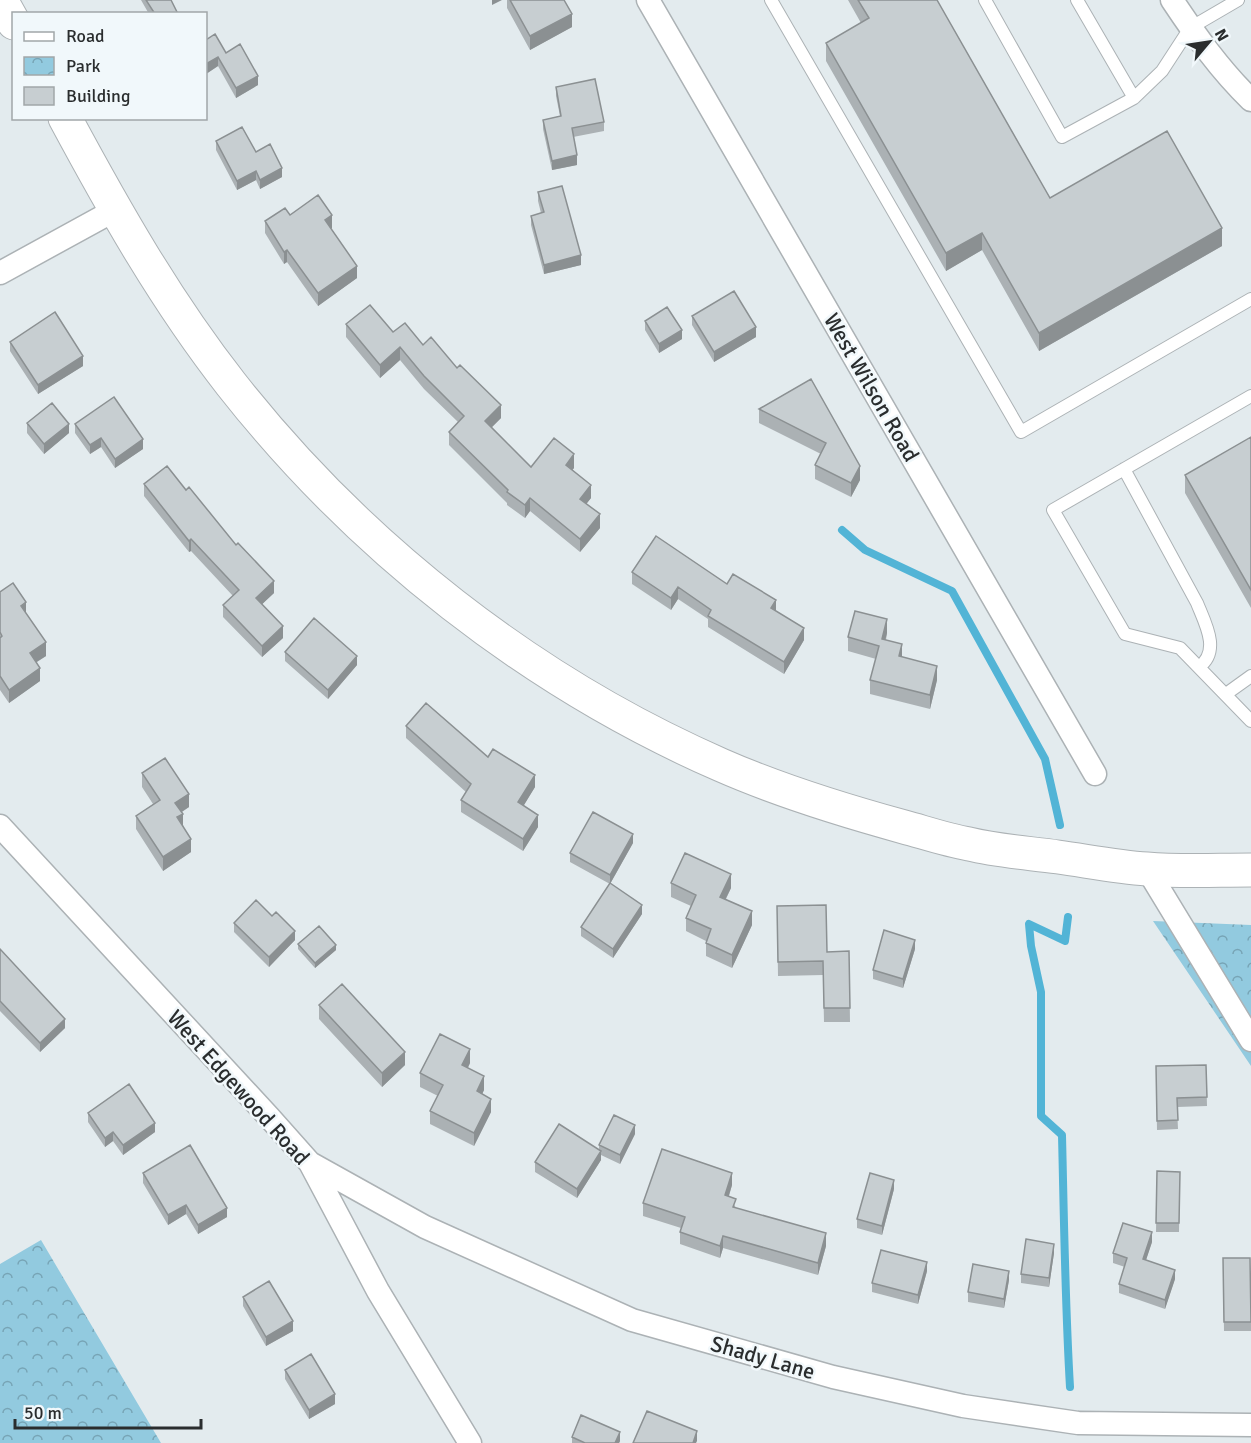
<svg xmlns="http://www.w3.org/2000/svg" width="1251" height="1443" font-family="Signika,sans-serif">
	<style>
		.park { fill: url(#park-crowns) }
		.lines { fill: none; stroke-linecap: round; stroke-linejoin: round }
		.stream { stroke: #52b4d6; stroke-width: 8 }
		.lane-casing { stroke: #acb2b5; stroke-width: 14 }
		.street-casing { stroke: #acb2b5; stroke-width: 25 }
		.primary-casing { stroke: #acb2b5; stroke-width: 35 }
		.lane { stroke: #fff; stroke-width: 12 }
		.street { stroke: #fff; stroke-width: 22 }
		.primary { stroke: #fff; stroke-width: 33 }
		.wall { fill: #abb1b4 }
		.shaded-wall { fill: #8b9092 }
		.building { fill: #c7ced1; stroke: #8b9092; stroke-width: 1.5 }
		.labels { text-anchor: middle; stroke-width: 5; stroke-linejoin: round; paint-order: stroke }
		.street-label { font-size: 22px; fill: #2a2d2e; stroke: #f1f8fb }
	</style>
	<defs>
		<pattern id="park-crowns" width="20" height="18" patternUnits="userSpaceOnUse" patternTransform="scale(1.5)"><rect width="20" height="18" fill="#92cadf"/><path d="M2 6a3 3 0 1 1 6 0M12 15a3 3 0 1 1 6 0" fill="none" stroke="#77a4b5"/></pattern>
	</defs>
	<rect width="100%" height="100%" fill="#e3ebee"/>
	<path class="park" d="M1153 921 1251 925V1066Z
		M41 1240 161 1443H0V1264Z"/>
	<g class="lines">
		<path class="stream" d="M842 530 865 550 952 591 1045 759 1060 825
			M1068 917 1065 941 1029 924 1031 946 1041 992V1116L1062 1135C1064 1219 1065 1303 1070 1387"/>
		<g class="lane-casing">
			<path id="lane" d="M771 0 1021 432 1251 299
				M985 0 1062 137 1134 98 1162 71 1190 28 1238 0
				M1077 0 1134 98
				M1251 396 1053 510 1125 634 1180 648 1251 721
				M1124 469 1197 603C1205 623 1221 651 1199 667
				M1226 694 1251 676"/>
		</g>
		<g class="street-casing">
			<path id="street" d="M648 0 1095 774
				M1172 0C1196 36 1220 70 1251 100
				M0 273 115 210
				M0 826 269 1117 310 1163 378 1291 470 1443
				M1147 869 1251 1040
				M310 1163 425 1227 632 1320 833 1377 963 1406 1078 1423 1251 1425"/>
		</g>
		<g class="primary-casing">
			<path id="primary" d="M1 0 14 23
				M65 118C115 211 166 301 231 384 359 547 531 682 721 765 780 791 842 810 904 827 926 833 947 840 969 844 998 851 1029 853 1058 857 1087 861 1117 867 1147 869 1181 872 1216 870 1251 870"/>
		</g>
		<use href="#lane" class="lane"/>
		<use href="#street" class="street"/>
		<use href="#primary" class="primary"/>
	</g>
	<path class="wall" d="M141 0H171L178 14H149Z
		M507 0H564L572 27 530 50 507 8Z
		M848 0H937L1050 198 1222 246 1039 351 982 250 946 271 826 61V43L861 23Z
		M206 40 226 53 258 85 236 98 218 66 206 74Z
		M556 87 604 122V131L573 137 577 165 552 170 543 129V120L560 116 556 96Z
		M216 141 282 177 260 189 256 180 237 190 216 150Z
		M538 192 581 265 544 274 531 225V216L541 213 538 201Z
		M265 221 332 228H331L357 278 318 306 287 262 284 264 265 233Z
		M692 316 756 337 714 362 692 325Z
		M645 321 682 339 659 353 645 330Z
		M346 324 393 332 423 345 457 368 501 418 492 427 531 467 574 468 572 470 591 498 586 504 600 528 580 552 530 511 525 518 507 505V503L449 445V432L458 422 424 389 400 360 380 378 346 337Z
		M10 342 83 366 38 394 10 351Z
		M811 379 860 480 851 497 815 479V465L821 454 759 423V409Z
		M27 423 69 433 44 454 27 433Z
		M75 424 143 449 115 468 101 447 90 454 75 433Z
		M1251 437V608L1185 493V475Z
		M144 484 274 593 262 604 283 638 262 657 223 617V605L233 596 191 551 189 552 144 496Z
		M632 572 727 584 776 611 804 640 784 674 708 627V619L678 599 671 610 632 584Z
		M0 592 26 614 46 656 37 662 40 681 9 703 0 690Z
		M887 633 886 640 902 657 937 680 930 709 870 694V680L876 659 848 651V637Z
		M285 652 357 665 328 699 285 661Z
		M406 726 488 757 535 787 523 806 538 827 523 851 461 812V800L466 792 406 738Z
		M142 773 189 807 182 812 183 825 191 852 163 871 136 829V816L153 804 142 787Z
		M633 843 610 884 642 914 613 958 581 936V927L610 884 570 862V853Z
		M671 883 731 888 726 899 752 925 732 968 706 956V941L686 931V918L691 906 671 897Z
		M777 906 827 952 849 951 850 1022H824L823 975 778 976Z
		M272 916 295 940 269 967 234 932V923Z
		M298 944 336 950 315 968 298 949Z
		M0 949 65 1028 40 1052 0 1011Z
		M915 949 903 988 873 979V970Z
		M319 1005 405 1065 382 1087 319 1019Z
		M470 1063 468 1068 484 1090 482 1094 491 1112 474 1146 430 1124V1111L438 1096 420 1087V1073Z
		M1206 1065 1207 1106 1177 1107 1178 1129 1157 1130 1156 1066Z
		M88 1113 155 1132 123 1155 113 1141 105 1147 88 1122Z
		M635 1134 620 1164 601 1155V1160L577 1198 535 1172V1162L599 1150V1145Z
		M1157 1171 1180 1172 1179 1232H1156Z
		M143 1173 227 1217 198 1234 186 1214 168 1225 143 1183Z
		M732 1185 729 1196 736 1208 826 1246 818 1275 723 1248 720 1258 680 1244V1232L681 1228 643 1216V1203Z
		M894 1189 882 1235 857 1228V1219Z
		M1152 1242 1146 1260 1175 1279 1165 1309 1119 1293V1284L1125 1267 1113 1263V1253Z
		M1054 1253 1049 1287 1021 1283V1274Z
		M1223 1258 1251 1291V1331H1224Z
		M927 1271 918 1304 872 1292V1283Z
		M1009 1280 1004 1308 968 1302V1292Z
		M243 1297 293 1331 266 1346 243 1306Z
		M285 1370 335 1404 309 1419 285 1379Z
		M572 1437 620 1441 619 1443H572Z"/>
	<path class="shaded-wall" d="M492 0H502L492 5Z
		M572 14V27L530 50V36Z
		M218 57V66L206 74V64Z
		M258 76V85L236 98V88Z
		M577 155V165L552 170V161Z
		M282 168V177L260 189V180Z
		M256 171V180L237 190V181Z
		M332 215V228L325 233V220Z
		M1222 228V246L1039 351V333Z
		M982 233V250L946 271V253Z
		M287 250V262L284 264V252Z
		M581 255V265L544 274V265Z
		M357 266V278L318 306V293Z
		M756 327V337L714 362V352Z
		M682 330V339L659 353V344Z
		M400 347V360L380 378V365Z
		M83 356V366L38 394V385Z
		M501 405V418L485 434V421Z
		M69 424V433L44 454V444Z
		M101 438V447L90 454V445Z
		M143 439V449L115 468V459Z
		M574 454V468L566 478V465Z
		M860 466V480L851 497V483Z
		M591 485V498L580 512V499Z
		M530 498V511L525 518V505Z
		M600 514V528L580 552V539Z
		M191 539V551L189 552V541Z
		M274 581V593L256 610V598Z
		M678 587V599L671 610V598Z
		M776 600V612L771 608Z
		M26 602V616L21 606Z
		M887 619V633L882 653V639Z
		M283 626V638L262 657V646Z
		M804 628V640L784 674V662Z
		M46 642V656L30 666V653Z
		M902 644V658L899 656Z
		M357 656V665L328 699V690Z
		M937 666V680L930 709V695Z
		M40 668V681L9 703V690Z
		M535 775V787L518 815V802Z
		M189 794V807L175 816V803Z
		M183 814V827L177 817Z
		M538 815V827L523 851V839Z
		M633 834V843L610 884V875Z
		M191 839V852L163 871V857Z
		M731 874V888L720 910V897Z
		M642 905V914L613 958V949Z
		M752 911V925L732 968V955Z
		M295 931V940L269 967V957Z
		M915 940V949L903 988V979Z
		M336 945V950L315 968V963Z
		M65 1019V1028L40 1052V1043Z
		M470 1049V1063L462 1079V1065Z
		M405 1052V1065L382 1087V1073Z
		M484 1076V1090L477 1105V1091Z
		M491 1099V1112L474 1146V1133Z
		M155 1123V1132L123 1155V1145Z
		M635 1125V1134L620 1164V1155Z
		M113 1132V1141L105 1147V1138Z
		M601 1151V1160L577 1198V1189Z
		M732 1173V1185L725 1208V1195Z
		M894 1180V1189L882 1235V1226Z
		M186 1205V1214L168 1225V1215Z
		M227 1208V1217L198 1234V1225Z
		M1152 1232V1242L1143 1269V1259Z
		M826 1233V1246L818 1275V1263Z
		M723 1236V1248L720 1258V1246Z
		M1054 1244V1253L1049 1287V1278Z
		M927 1262V1271L918 1304V1295Z
		M1175 1270V1279L1165 1309V1300Z
		M1009 1271V1280L1004 1308V1299Z
		M293 1321V1331L266 1346V1337Z
		M335 1394V1404L309 1419V1410Z
		M697 1431V1441L696 1443H693Z
		M620 1432V1441L619 1443H615Z"/>
	<path class="building" d="M146 0H171L178 14H155Z
		M510 0H564L572 14 530 36Z
		M858 0H937L1050 198 1167 131 1222 228 1039 333 982 233 946 253 826 43 869 18Z
		M215 34 226 53 240 44 258 76 236 88 218 57 206 64V40Z
		M595 79 604 122 572 128 577 155 552 161 543 120 561 116 556 87Z
		M242 127 256 152 270 144 282 168 260 180 256 171 237 181 216 141Z
		M562 186 581 255 544 265 531 216 544 212 538 192Z
		M318 195 332 215 325 220 357 266 318 293 287 250 284 252 265 221 285 208 290 215Z
		M734 291 756 327 714 352 692 316Z
		M370 305 393 332 405 323 423 345 431 337 457 368 460 365 501 405 485 421 531 467 554 438 574 454 566 465 591 485 580 499 600 514 580 539 530 498 525 505 507 492 508 490 449 432 464 416 424 376 400 347 380 365 346 324Z
		M667 307 682 330 659 344 645 321Z
		M55 312 83 356 38 385 10 342Z
		M811 379 860 466 851 483 815 465 826 443 759 409Z
		M114 397 143 439 115 459 101 438 90 445 75 424Z
		M52 403 69 424 44 444 27 423Z
		M1251 437V590L1185 475Z
		M167 466 186 490 189 487 236 545 238 543 274 581 256 598 283 626 262 646 223 605 239 590 191 539 189 541 144 484Z
		M656 536 727 584 733 574 776 600 771 608 804 628 784 662 708 616 711 610 678 587 671 598 632 572Z
		M13 583 26 602 21 606 46 642 30 653 40 668 9 690 0 676V638L2 636 0 632V592Z
		M855 611 887 619 882 639 902 644 899 656 937 666 930 695 870 680 879 646 848 637Z
		M314 618 357 656 328 690 285 652Z
		M426 703 488 757 493 749 535 775 518 802 538 815 523 839 461 800 471 784 406 726Z
		M165 758 189 794 175 803 183 814 177 817 191 839 163 857 136 816 160 800 142 773Z
		M593 812 633 834 610 875 570 853Z
		M685 853 731 874 720 897 752 911 732 955 706 943 711 929 686 918 696 895 671 883Z
		M610 883 642 905 613 949 581 927Z
		M256 900 272 916 276 912 295 931 269 957 234 923Z
		M826 905 827 952 849 951 850 1008H824L823 961 778 962 777 906Z
		M319 926 336 945 315 963 298 944Z
		M884 930 915 940 903 979 873 970Z
		M0 949 65 1019 40 1043 0 1001Z
		M342 984 405 1052 382 1073 319 1005Z
		M440 1034 470 1049 462 1065 484 1076 477 1091 491 1099 474 1133 430 1111 443 1085 420 1073Z
		M1206 1065 1207 1097 1177 1098 1178 1120 1157 1121 1156 1066Z
		M129 1084 155 1123 123 1145 113 1132 105 1138 88 1113Z
		M614 1115 635 1125 620 1155 599 1145Z
		M559 1124 601 1151 577 1189 535 1162Z
		M190 1145 227 1208 198 1225 186 1205 168 1215 143 1173Z
		M662 1149 732 1173 725 1195 736 1199 733 1207 826 1233 818 1263 723 1236 720 1246 680 1232 685 1217 643 1203Z
		M1157 1171 1180 1172 1179 1223H1156Z
		M870 1173 894 1180 882 1226 857 1219Z
		M1123 1223 1152 1232 1143 1259 1175 1270 1165 1300 1119 1284 1127 1258 1113 1253Z
		M1026 1239 1054 1244 1049 1278 1021 1274Z
		M881 1250 927 1262 918 1295 872 1283Z
		M1223 1258H1250L1251 1322H1224Z
		M973 1264 1009 1271 1004 1299 968 1292Z
		M269 1281 293 1321 266 1337 243 1297Z
		M311 1354 335 1394 309 1410 285 1370Z
		M647 1411 697 1431 693 1443H633Z
		M581 1415 620 1432 615 1443H585L572 1437Z"/>
	<g class="labels">
		<g class="street-label">
			<text transform="translate(872 387) rotate(60)" y="8">West Wilson Road</text>
			<text transform="translate(239 1087) rotate(48)" y="8">West Edgewood Road</text>
			<text transform="translate(763 1357) rotate(16)" y="8">Shady Lane</text>
		</g>
	</g>
	<rect x="12" y="12" width="195" height="108" fill="#f1f8fb" stroke="#a1a7a9" stroke-width="1.5"/>
	<rect x="24" y="32" width="30" height="9" fill="#ffffff" stroke="#a1a7a9" stroke-width="1.5"/>
	<text x="66" y="42" font-size="18" fill="#2a2d2e">Road</text>
	<rect x="24" y="57" width="30" height="18" fill="url(#park-crowns)" stroke="#a1a7a9" stroke-width="1.5"/>
	<text x="66" y="72" font-size="18" fill="#2a2d2e">Park</text>
	<rect x="24" y="87" width="30" height="18" fill="#c7ced1" stroke="#a1a7a9" stroke-width="1.5"/>
	<text x="66" y="102" font-size="18" fill="#2a2d2e">Building</text>
	<g transform="translate(1209 42) rotate(61)" stroke="#f1f8fb" stroke-width="4.5" paint-order="stroke">
	<path d="M0-4.5L10 22L0 15L-10 22Z" fill="#2a2d2e"/>
	<text y="-9" font-size="16" font-weight="bold" text-anchor="middle" fill="#2a2d2e">N</text>
	</g>
	<path d="M15 1419v9h186v-9" fill="none" stroke="#2a2d2e" stroke-width="3"/>
	<text x="24" y="1419" font-size="18" fill="#2a2d2e" stroke="#f1f8fb" stroke-width="4.5" paint-order="stroke">50 m</text>
</svg>
